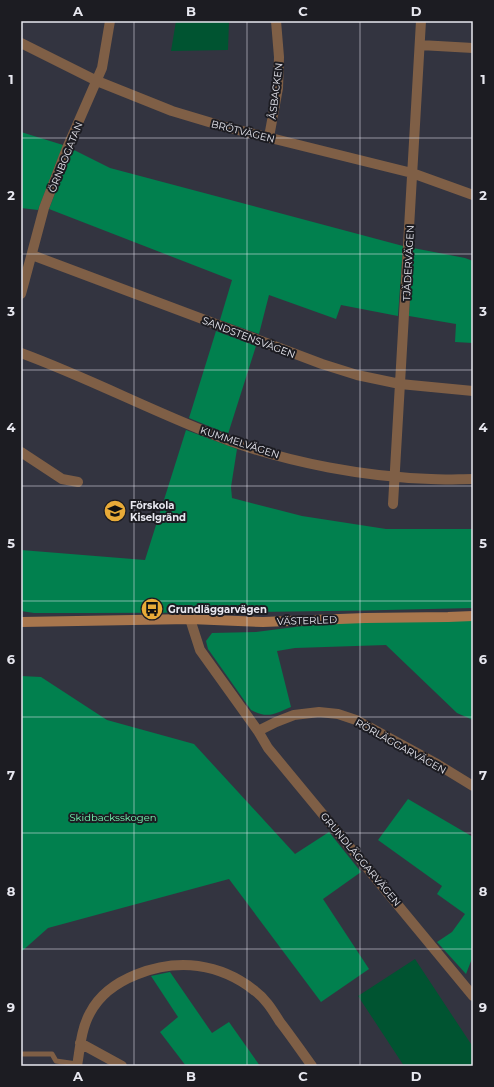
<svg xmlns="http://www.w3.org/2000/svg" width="494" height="1087" font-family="Montserrat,sans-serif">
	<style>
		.green { fill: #005431 }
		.forest { fill: #01804e }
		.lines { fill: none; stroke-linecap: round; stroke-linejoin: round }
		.lane { stroke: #7f5f46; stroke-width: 5 }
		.street { stroke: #7f5f46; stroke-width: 10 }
		.secondary { stroke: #a8764d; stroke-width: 10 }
		.grid { fill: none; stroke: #e8e8f0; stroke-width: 1; stroke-opacity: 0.55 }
		.labels { text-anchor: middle; stroke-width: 4; stroke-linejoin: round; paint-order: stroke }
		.street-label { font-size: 10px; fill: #e8e8f0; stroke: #1c1c22 }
		.poi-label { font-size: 10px; font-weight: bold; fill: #e8e8f0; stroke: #1c1c22; text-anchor: start }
		.park-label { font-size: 10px; fill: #77fbb4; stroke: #1c1c22 }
		.neatline { fill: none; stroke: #e8e8f0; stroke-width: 1.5 }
		.grid-label { font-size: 13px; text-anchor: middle; font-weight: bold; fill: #e8e8f0 }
	</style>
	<rect width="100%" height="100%" fill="#333440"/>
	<path class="green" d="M176 21H229L228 50 171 51Z
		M415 959 473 1047V1066H404L358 996Z"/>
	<path class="forest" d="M21 132 63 145 38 210 21 208Z
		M72 149 110 168 403 246 398 316 341 305 336 319 269 295 259 334 220 320 232 280 49 209Z
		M413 248 465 258 473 261V343L455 342 456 324 409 316Z
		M216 331 256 346 228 434 189 418Z
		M186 430 237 449 231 487 232 498 302 516 386 529H473V608C327 612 180 613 34 613L21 611V550L145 560Z
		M473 614V720L457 713 386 645 295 648 277 651 291 707C274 714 268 719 251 710L208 649 206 641 212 633 256 632 365 618Z
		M21 676 41 677 107 720 194 744 295 854 329 832 361 872 323 899 369 969 321 1002 229 879 48 928 21 952Z
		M408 799 473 837V956L466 974 437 942 452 932 465 914 437 894 442 886 378 840Z
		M170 972 212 1033 229 1022 260 1066H186L160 1032 178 1017 151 976Z"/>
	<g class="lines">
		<path class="lane" d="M21 1054H52L56 1061 77 1064"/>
		<path class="street" d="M21 43 97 81 172 111 222 126 412 173 473 195
			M420 45 473 48
			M269 137 278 88 279 57 276 21
			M32 255 322 364 357 375 400 384 473 391
			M21 294 44 208 67 148 102 68 110 21
			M21 353C92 379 159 415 230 441 291 463 366 477 431 479 445 480 459 479 473 479
			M21 452 62 479 78 482
			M393 504 421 21
			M190 619 200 650 258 731 268 748 473 996
			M258 731 276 722 294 715 319 712 338 714 356 720 437 764 473 786
			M80 1043 122 1066
			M77 1066C80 1049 81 1029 90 1013 108 978 160 961 198 966 219 969 239 978 255 991 266 999 273 1011 280 1022 291 1036 301 1051 312 1066"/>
		<path class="secondary" d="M21 622 190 619 263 622 365 618 448 617 473 616"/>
	</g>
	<path class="grid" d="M134 21V1066M247 21V1066M360 21V1066M21 138H473M21 254H473M21 370H473M21 486H473M21 601H473M21 717H473M21 833H473M21 949H473"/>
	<defs>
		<g id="school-disc" transform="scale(1.15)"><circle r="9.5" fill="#e9ab38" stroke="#1c1c22"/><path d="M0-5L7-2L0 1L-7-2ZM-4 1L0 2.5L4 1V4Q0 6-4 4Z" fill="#111"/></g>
		<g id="bus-disc" transform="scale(1.15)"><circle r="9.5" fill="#e9ab38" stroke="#1c1c22"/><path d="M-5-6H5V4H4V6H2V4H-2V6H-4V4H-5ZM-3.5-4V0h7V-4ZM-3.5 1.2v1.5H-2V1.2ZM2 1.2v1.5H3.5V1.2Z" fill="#111"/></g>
	</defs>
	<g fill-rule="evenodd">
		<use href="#school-disc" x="115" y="511"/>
		<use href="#bus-disc" x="152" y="609"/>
	</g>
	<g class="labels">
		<g class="street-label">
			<text transform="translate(275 91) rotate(-83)" y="4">ÅSBACKEN</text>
			<text transform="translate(243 131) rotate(14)" y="4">BRÖTVÄGEN</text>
			<text transform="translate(65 157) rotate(-68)" y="4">ÖRNBOGATAN</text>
			<text transform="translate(408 263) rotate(-87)" y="4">TJÄDERVÄGEN</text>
			<text transform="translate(249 337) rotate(21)" y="4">SANDSTENSVÄGEN</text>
			<text transform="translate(240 442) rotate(18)" y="4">KUMMELVÄGEN</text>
			<text transform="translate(307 620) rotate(-2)" y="4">VÄSTERLED</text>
			<text transform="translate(401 746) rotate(29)" y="4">RÖRLÄGGARVÄGEN</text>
			<text transform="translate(361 859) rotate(50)" y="4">GRUNDLÄGGARVÄGEN</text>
		</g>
		<g class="poi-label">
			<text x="130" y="509">Förskola<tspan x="130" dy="12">Kiselgränd</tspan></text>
			<text x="168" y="613">Grundläggarvägen</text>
		</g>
		<g class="park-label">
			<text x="113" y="821">Skidbacksskogen</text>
		</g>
	</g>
	<rect width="494" height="1087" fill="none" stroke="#1c1c22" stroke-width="44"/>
	<rect x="22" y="22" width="450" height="1043" class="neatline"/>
	<g class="grid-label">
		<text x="78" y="16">A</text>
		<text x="191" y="16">B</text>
		<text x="303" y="16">C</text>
		<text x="416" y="16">D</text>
		<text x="11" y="84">1</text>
		<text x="483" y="84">1</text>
		<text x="11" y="200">2</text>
		<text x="483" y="200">2</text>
		<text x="11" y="316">3</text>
		<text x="483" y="316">3</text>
		<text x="11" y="432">4</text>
		<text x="483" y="432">4</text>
		<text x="11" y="548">5</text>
		<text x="483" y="548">5</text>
		<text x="11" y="664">6</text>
		<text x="483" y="664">6</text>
		<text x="11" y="780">7</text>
		<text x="483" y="780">7</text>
		<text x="11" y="896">8</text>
		<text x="483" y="896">8</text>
		<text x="11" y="1012">9</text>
		<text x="483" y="1012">9</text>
		<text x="78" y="1081">A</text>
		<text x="191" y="1081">B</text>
		<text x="303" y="1081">C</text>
		<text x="416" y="1081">D</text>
	</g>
</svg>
